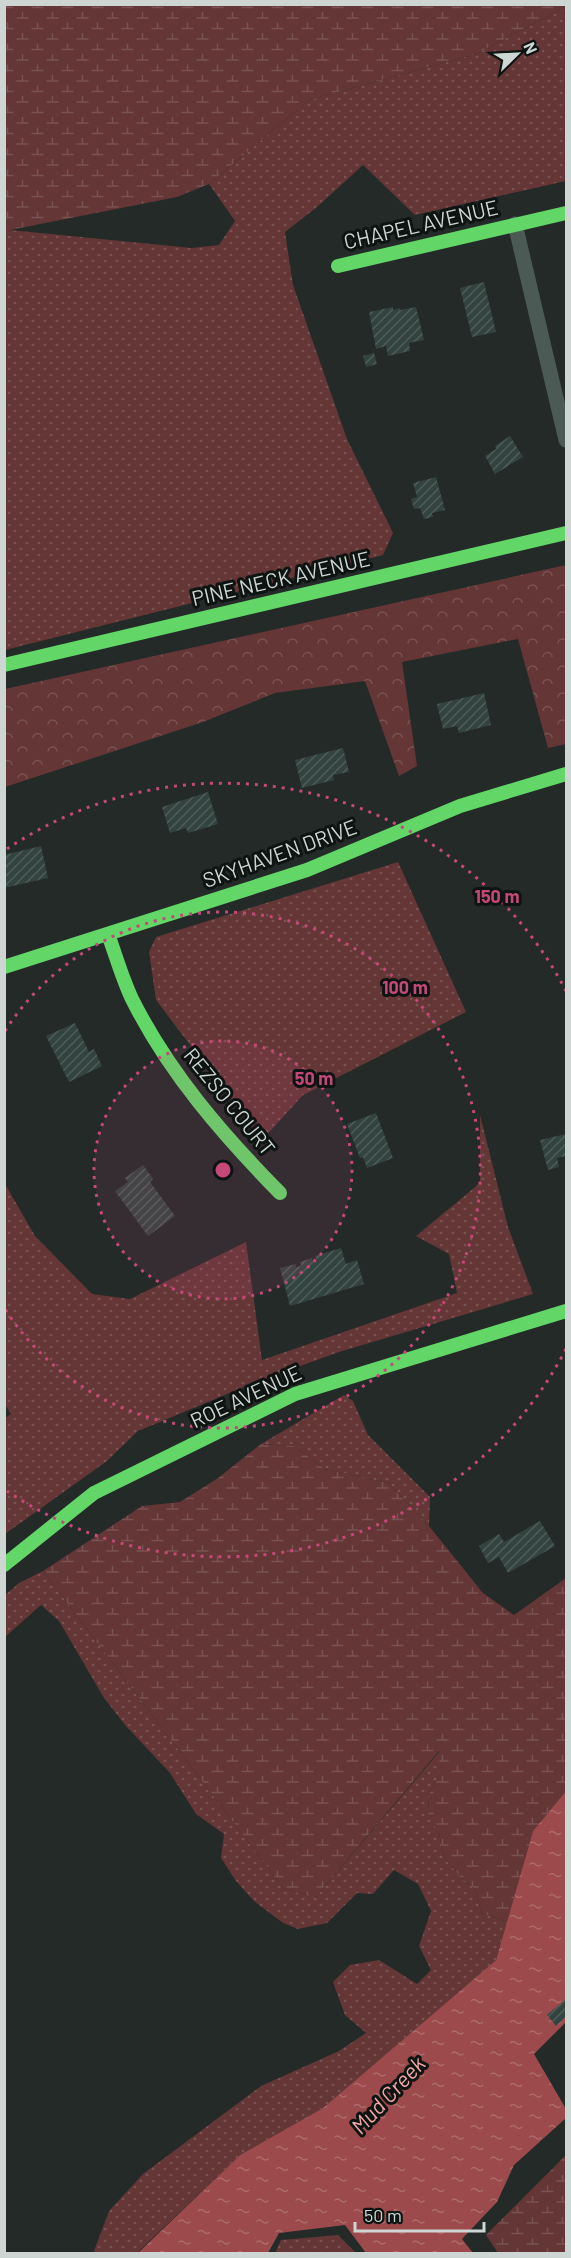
<svg xmlns="http://www.w3.org/2000/svg" width="571" height="2258" font-family="Barlow,sans-serif">
	<style>
		.green { fill: url(#green-dots) }
		.forest { fill: url(#forest-crowns) }
		.wetland { fill: url(#wetland-marsh) }
		.water { fill: url(#water-ripples) }
		.building { fill: url(#building-hatch) }
		.lines { fill: none; stroke-linecap: round; stroke-linejoin: round }
		.street { stroke: #4c5a56; stroke-width: 15 }
		.fast { stroke: #63d668; stroke-width: 14 }
		.ring { fill: none; stroke: #c54879; stroke-width: 3; stroke-dasharray: 3 6 }
		.labels { text-anchor: middle; stroke-width: 6; stroke-linejoin: round; paint-order: stroke }
		.street-label { font-size: 21px; fill: #cdd6d2; stroke: #0e1412 }
		.water-label { font-size: 22px; font-style: italic; fill: #f3a8a5; stroke: #0e1412 }
		.centre { fill: #c54879; stroke: #0e1412; stroke-width: 3 }
		.ring-label { font-size: 18px; text-anchor: middle; font-weight: bold; fill: #c54879; stroke: #0e1412; stroke-width: 6; stroke-linejoin: round; paint-order: stroke }
	</style>
	<defs>
		<pattern id="green-dots" width="8" height="8" patternUnits="userSpaceOnUse" patternTransform="scale(1.5)"><rect width="8" height="8" fill="#643636"/><path d="M2 2h.1M6 6h.1" fill="none" stroke="#795252" stroke-width="1.8" stroke-linecap="round"/></pattern>
		<pattern id="forest-crowns" width="20" height="18" patternUnits="userSpaceOnUse" patternTransform="scale(1.5)"><rect width="20" height="18" fill="#643636"/><path d="M2 6a3 3 0 1 1 6 0M12 15a3 3 0 1 1 6 0" fill="none" stroke="#795252"/></pattern>
		<pattern id="wetland-marsh" width="20" height="14" patternUnits="userSpaceOnUse" patternTransform="scale(1.5)"><rect width="20" height="14" fill="#643636"/><path d="M1 5h8M5 5V1M11 12h8M15 12V8" fill="none" stroke="#795252"/></pattern>
		<pattern id="water-ripples" width="26" height="14" patternUnits="userSpaceOnUse" patternTransform="scale(1.5)"><rect width="26" height="14" fill="#9c4a4b"/><path d="M2 4q2-2 4 0t4 0M15 11q2-2 4 0t4 0" fill="none" stroke="#ad6c6c"/></pattern>
		<pattern id="building-hatch" width="6" height="6" patternUnits="userSpaceOnUse" patternTransform="scale(1.5)"><rect width="6" height="6" fill="#33433f"/><path d="M-1 1l2-2M0 6l6-6M5 7l2-2" fill="none" stroke="#4f5d5a"/></pattern>
	</defs>
	<rect width="100%" height="100%" fill="#232a28"/>
	<path class="green" d="M566 7V181L415 215 363 165 317 207 285 232 293 285 347 439 393 533 383 555 5 650 4 234 10 230 192 248 219 245 235 221 209 184 309 100 476 54Z
		M398 862 466 1012 303 1095 262 1140 156 1000 149 952 156 937Z
		M480 1115 508 1227 533 1294 339 1352 256 1382 138 1431 107 1461 5 1534V1418L11 1414 4 1403 5 1184 35 1236 92 1294 130 1299 246 1242 262 1360 457 1293 449 1254 416 1236 480 1183Z
		M344 1395 353 1401 368 1435 430 1497 429 1526 388 1483 325 1469 294 1446 261 1444Z
		M43 1571 283 1888 315 1898 440 1751 442 1770 429 1794 428 1815 439 1834 444 1857 460 1877 474 1888 482 1913 507 1922 496 1960 323 2108 240 2155 137 2253H96L94 2251 109 2211 143 2174 261 2086 339 2051 366 2033 345 2015 333 1982 350 1965 379 1960 417 1984 431 1970 419 1946 431 1911 418 1884 394 1870 373 1894 357 1893 327 1923 298 1929 283 1923 254 1901 236 1881 221 1858 224 1834 196 1814 170 1773 126 1726 104 1698 59 1621 41 1605 5 1637V1595L19 1583Z
		M338 2235 356 2253H275L281 2240Z"/>
	<path class="forest" d="M566 565V744L548 748 518 639 402 662 417 766 399 776 365 681 275 693 203 722 5 787V689Z"/>
	<path class="wetland" d="M5 4H566V7L476 54 309 100 209 184 177 197 10 230 5 234Z
		M261 1444 294 1446 325 1469 388 1483 429 1526 483 1593 514 1615 566 1578V1791L533 1831 507 1922 482 1913 474 1888 460 1877 444 1857 439 1834 428 1816 429 1794 442 1770 439 1751 315 1898 283 1888 43 1571 142 1506 180 1502 218 1478Z
		M566 2155V2253H498L486 2235Z"/>
	<path class="water" d="M566 1791V2022L534 2054 566 2109V2118L514 2165 497 2202 462 2239 473 2253H366L345 2225 279 2233 268 2253 137 2254 240 2155 323 2108 496 1960 533 1831Z"/>
	<path class="building" d="M484 282 496 332 472 337 460 288Z
		M393 307V310L400 308V310L416 307 424 340 409 343 410 351 388 356 386 346 376 349 369 312Z
		M374 353 377 364 366 367 363 356Z
		M510 436 523 457 495 474 485 456 496 449 495 446Z
		M436 477 445 510 432 513 433 517 424 519 420 508 414 509 411 499 417 497 413 483Z
		M484 693 491 725 459 733 457 726 443 729 437 704Z
		M343 748 349 772 333 775 334 780 302 788 295 760Z
		M208 792 218 824 188 833 186 828 170 833 162 807Z
		M41 846 48 878 4 888V855Z
		M75 1023 89 1052 94 1049 102 1066 69 1082 46 1036Z
		M376 1113 393 1158 367 1168 363 1157 360 1158 347 1124Z
		M566 1134V1156L557 1158 559 1167 548 1170 540 1140Z
		M143 1165 153 1179 150 1182 175 1216 148 1236 115 1191 128 1182 125 1178Z
		M341 1248 346 1264 357 1260 364 1284 290 1306 280 1268 296 1264V1267L301 1266 300 1262 312 1258 313 1262 317 1261 315 1256Z
		M540 1521 555 1546 508 1573 499 1557 488 1563 479 1546 499 1534 504 1542Z
		M566 1999V2017L556 2026 547 2015Z"/>
	<g class="lines">
		<path class="street" d="M515 224 566 440"/>
		<path class="fast" d="M338 266 566 213
			M4 665 566 533
			M108 934C116 956 122 978 132 999 169 1073 223 1135 280 1193
			M4 967 307 870 460 806 566 774
			M4 1565 94 1493 295 1394 566 1311"/>
	</g>
	<circle cx="223" cy="1170" r="129" fill="#c54879" fill-opacity=".12"/>
	<g class="ring">
		<circle cx="223" cy="1170" r="129"/>
		<path d="M5 1031A258 258 0 1 1 5 1309"/>
		<path d="M566 1349A387 387 0 0 1 7 1491M7 849A387 387 0 0 1 566 991"/>
	</g>
	<g class="labels">
		<g class="street-label">
			<text transform="translate(421 225) rotate(-13)" y="7">CHAPEL AVENUE</text>
			<text transform="translate(281 579) rotate(-13)" y="7">PINE NECK AVENUE</text>
			<text transform="translate(280 854) rotate(-20)" y="7">SKYHAVEN DRIVE</text>
			<text transform="translate(229 1102) rotate(51)" y="7">REZSO COURT</text>
			<text transform="translate(246 1397) rotate(-25)" y="7">ROE AVENUE</text>
		</g>
		<g class="water-label">
			<text transform="translate(388 2095) rotate(-47)" y="8">Mud Creek</text>
		</g>
	</g>
	<circle cx="223" cy="1170" r="9" class="centre"/>
	<g class="ring-label">
		<text x="497" y="903">150 m</text>
		<text x="405" y="994">100 m</text>
		<text x="314" y="1085">50 m</text>
	</g>
	<rect width="571" height="2258" fill="none" stroke="#cdd6d2" stroke-width="12"/>
	<g transform="translate(517 54) rotate(66)" stroke="#0e1412" stroke-width="4.5" paint-order="stroke">
	<path d="M0-4.5L10 22L0 15L-10 22Z" fill="#cdd6d2"/>
	<text y="-9" font-size="16" font-weight="bold" text-anchor="middle" fill="#cdd6d2">N</text>
	</g>
	<path d="M355 2222v9h129v-9" fill="none" stroke="#cdd6d2" stroke-width="3"/>
	<text x="364" y="2222" font-size="18" fill="#cdd6d2" stroke="#0e1412" stroke-width="4.5" paint-order="stroke">50 m</text>
</svg>
